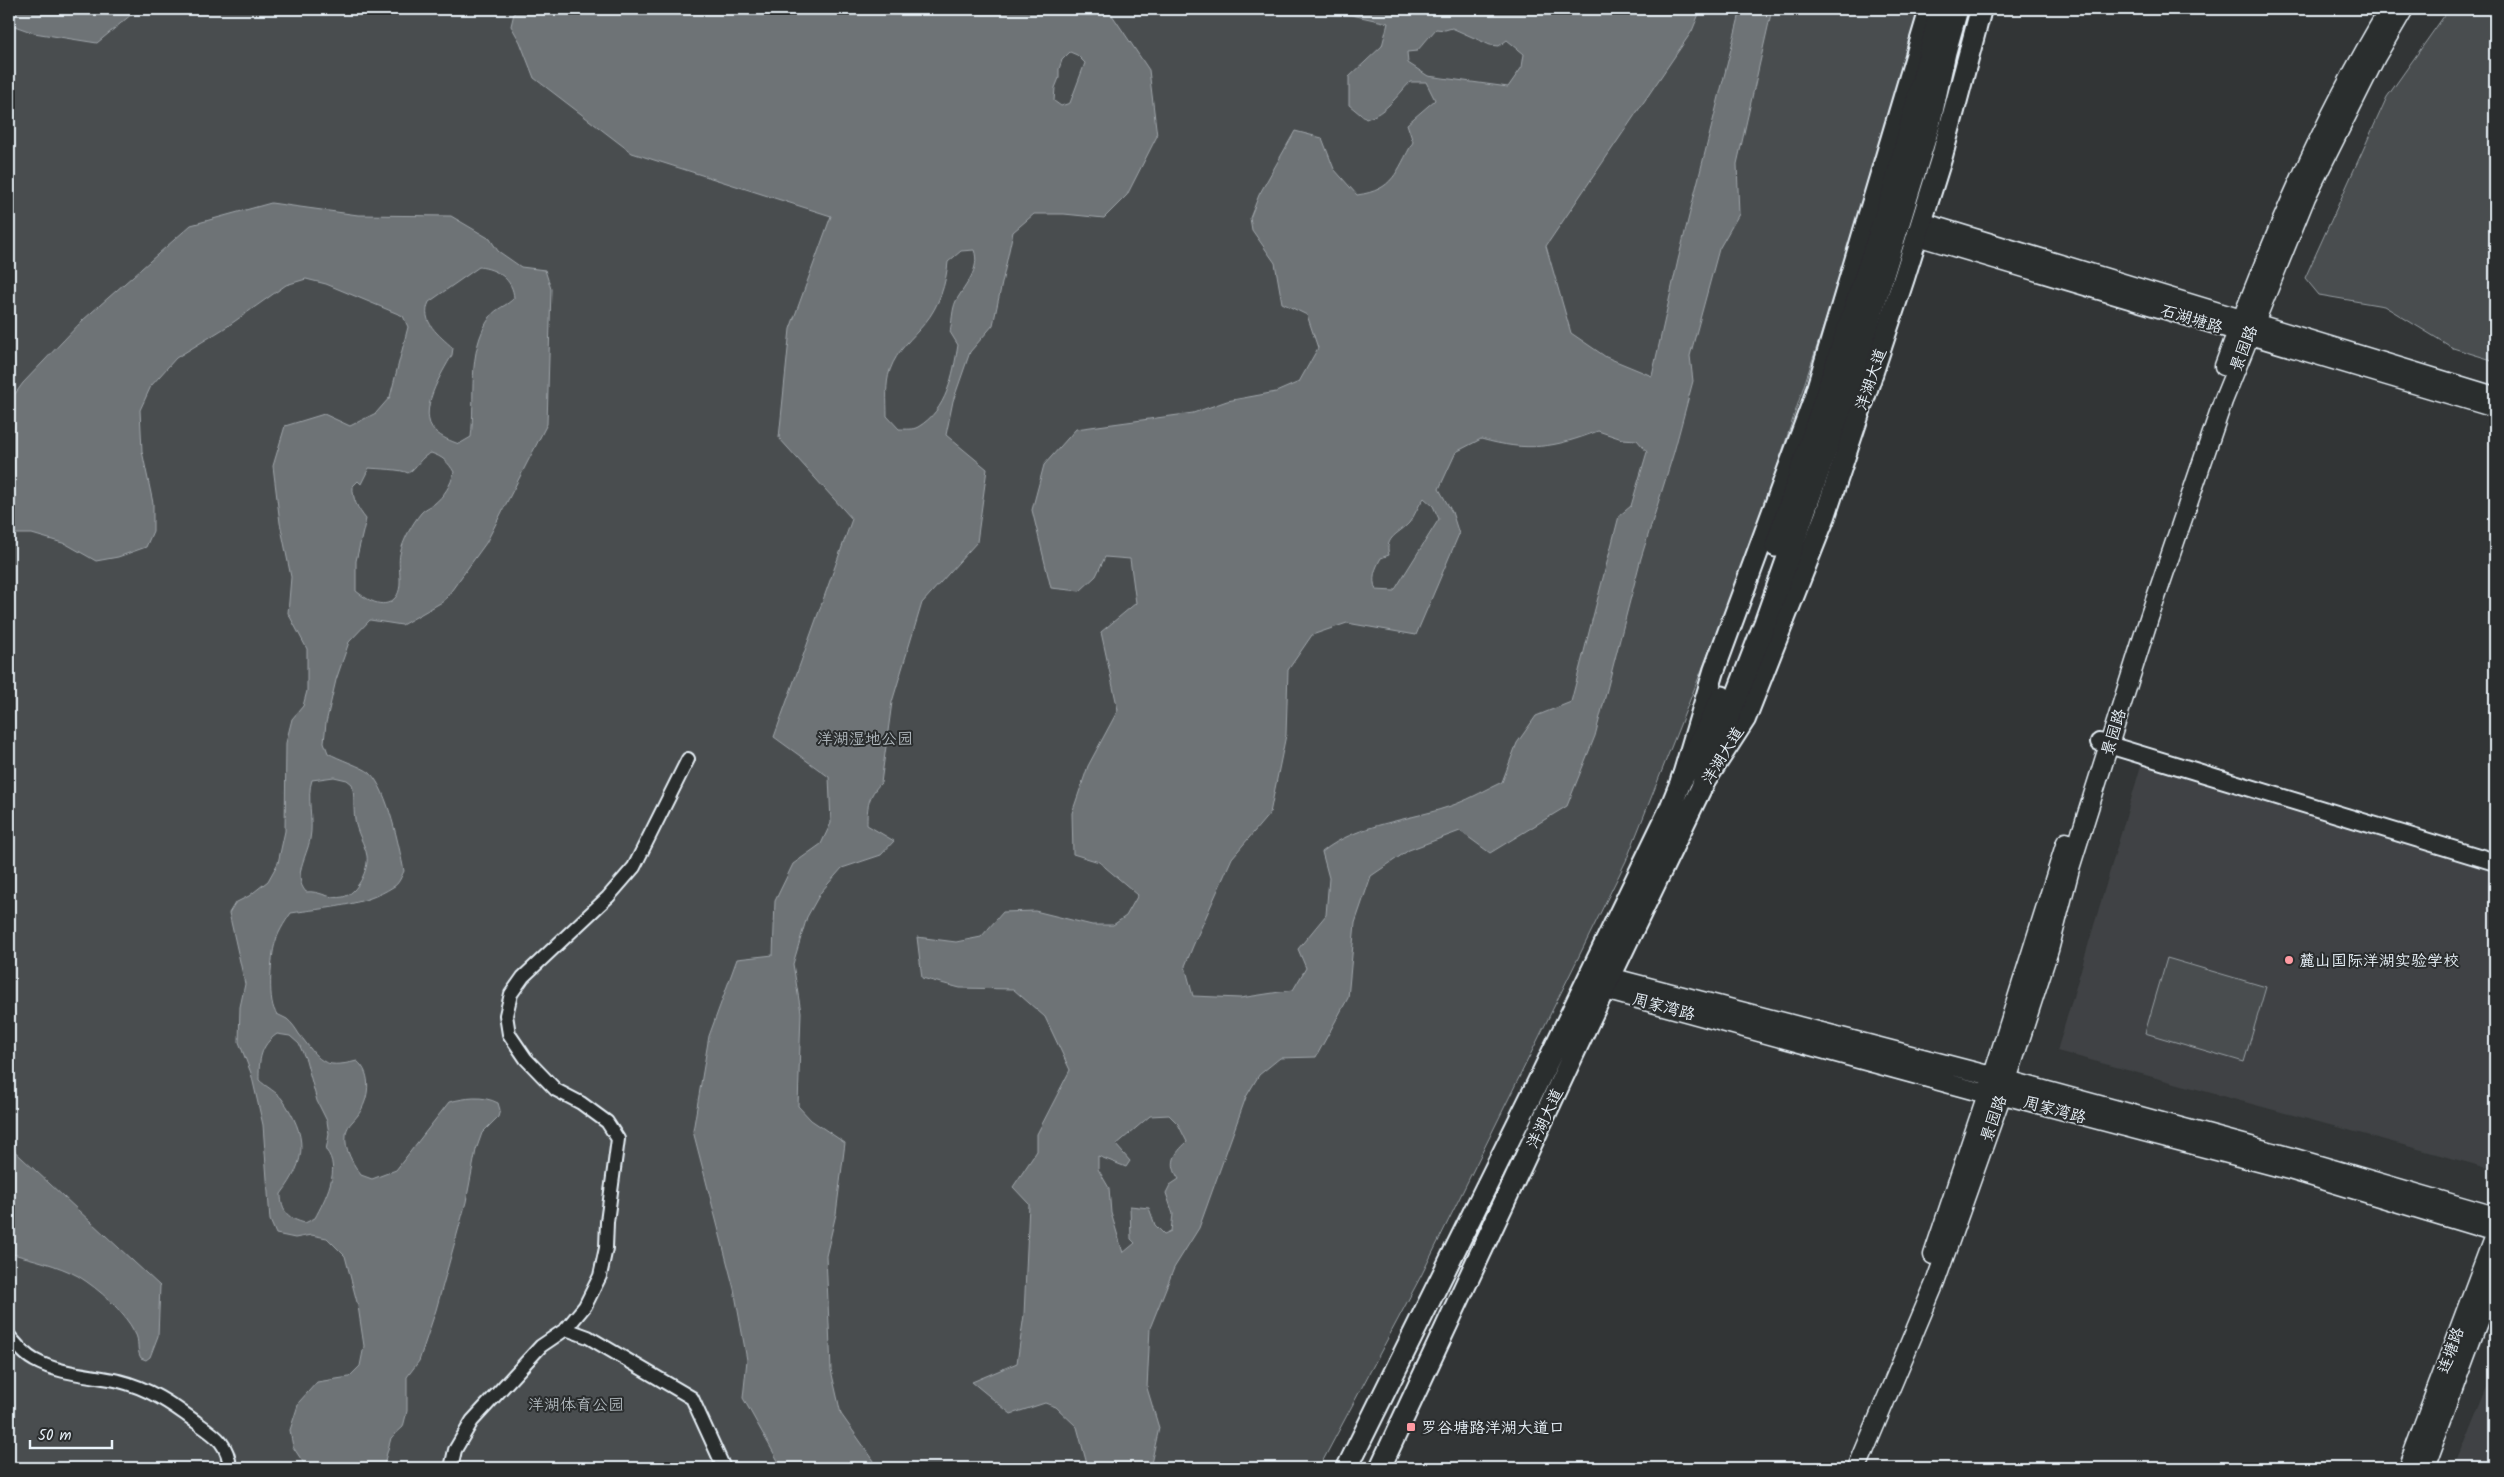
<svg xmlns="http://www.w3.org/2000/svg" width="2504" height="1477" font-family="Kalam,'LXGW WenKai TC',sans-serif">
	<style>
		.built { fill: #3f4244 }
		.green { fill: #494d4f; stroke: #989fa4 }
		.water { fill: #6e7376; stroke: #9fa5aa; fill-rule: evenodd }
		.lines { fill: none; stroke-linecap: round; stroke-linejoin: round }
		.minor-casing { stroke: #e8f1f8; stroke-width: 16 }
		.tertiary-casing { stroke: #e8f1f8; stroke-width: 20 }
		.secondary-casing { stroke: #e8f1f8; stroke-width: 21 }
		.primary-casing { stroke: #e8f1f8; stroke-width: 24 }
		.trunk-casing { stroke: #e8f1f8; stroke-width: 25 }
		.minor { stroke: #2a2d2e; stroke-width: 12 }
		.tertiary { stroke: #2a2d2e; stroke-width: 16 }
		.secondary { stroke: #2a2d2e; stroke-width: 18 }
		.primary { stroke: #2a2d2e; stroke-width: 20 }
		.trunk { stroke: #2a2d2e; stroke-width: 21 }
		.poi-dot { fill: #ff9aa2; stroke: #2a2d2e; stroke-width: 2 }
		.labels { text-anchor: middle; stroke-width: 4; stroke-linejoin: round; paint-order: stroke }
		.street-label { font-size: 16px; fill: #e8f1f8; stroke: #2a2d2e }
		.park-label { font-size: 16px; fill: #b0b8bd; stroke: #2a2d2e }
		.poi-label { font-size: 16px; fill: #e8f1f8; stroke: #2a2d2e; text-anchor: start }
	</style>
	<rect width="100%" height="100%" fill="#323536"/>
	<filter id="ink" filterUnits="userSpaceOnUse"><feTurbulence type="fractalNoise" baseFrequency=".02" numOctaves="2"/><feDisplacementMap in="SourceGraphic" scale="10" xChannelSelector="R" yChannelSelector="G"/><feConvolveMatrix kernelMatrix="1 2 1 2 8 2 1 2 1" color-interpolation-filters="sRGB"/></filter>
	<g filter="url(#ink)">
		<path class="built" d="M2142 762 2495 870V1170L2057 1051Z
			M2495 1370V1468H2455Z"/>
		<path class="green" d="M9 9H1923L1856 228 1751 546 1626 861 1422 1274 1319 1468H9Z
			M2449 9H2495V361L2453 348 2384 306 2319 295 2305 278 2387 97Z
			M2167 958 2266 987 2244 1062 2145 1033Z"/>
		<path class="water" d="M9 9H138L97 43 34 33 9 24Z
			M515 9H1108L1149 70 1157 136 1127 195 1104 218 1064 214H1034L1013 232 993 325 970 352 953 401 946 435 987 469 977 542 922 603 892 702 881 783C868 796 867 807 867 825L894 841 881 855 842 868 821 892 807 917 793 964 801 1012 798 1106 811 1120 845 1143 836 1214 826 1256 831 1370 841 1414 879 1468H782L743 1398 747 1360 734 1289 693 1131 709 1036 737 959 773 955 775 901 793 864 821 844 831 823 829 777 774 737 852 519 779 438 790 329 831 216 632 153 534 78 520 42 511 26ZM1070 52 1077 55 1085 63 1070 103 1061 106 1054 101 1055 88 1059 78V69L1062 60ZM974 250C981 269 965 285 956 301 952 309 952 323 950 332L958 345C953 375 947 410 918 427 913 430 905 429 899 429L887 416C887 401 885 384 890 370 897 350 912 339 925 323 939 306 946 284 948 262L961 251Z
			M1325 9H1701L1692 31 1546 246 1571 333 1606 357 1652 376 1678 260 1741 9H1772L1737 164 1739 214 1719 249 1690 356 1693 381 1674 452 1641 558 1595 736 1567 806 1490 853 1460 831 1409 850 1371 876 1355 923 1348 998 1316 1057 1280 1058 1259 1075 1246 1097 1199 1228 1174 1268 1150 1328 1147 1388 1159 1428 1150 1468H1088L1077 1427 1056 1407 1045 1403 1011 1414 972 1382 1017 1363 1024 1315 1029 1204 1013 1187 1037 1151V1134L1070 1070 1045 1017 1013 989 960 988 922 978 917 937 956 942 981 937 1003 912 1035 911 1092 925H1113L1126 916 1138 895 1099 862 1073 854 1072 813 1088 766 1118 710 1101 632 1136 603 1130 559 1105 557 1096 576 1080 591 1051 588 1032 510 1044 465 1076 429 1193 413 1227 401 1276 392 1299 382 1318 348 1307 315 1282 303 1275 263 1252 230 1250 218 1259 195 1295 131 1322 138 1334 169 1357 195C1394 190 1396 172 1413 142L1407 124 1435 100 1426 82H1410C1396 97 1386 113 1366 119L1349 105V77L1382 46 1388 23ZM1452 28 1490 45 1499 46 1507 40 1524 54 1522 67 1508 87 1428 76 1408 63 1407 52 1417 51 1436 29 1445 30ZM1598 431 1622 439 1637 440 1647 452 1631 506 1619 516 1571 702 1536 716 1517 743 1502 782C1487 789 1472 798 1456 804 1412 821 1359 822 1322 852L1329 878 1326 915 1298 949 1306 968 1293 990 1240 998 1193 996 1185 966 1193 946 1232 858 1270 813 1286 735 1288 670 1312 635 1347 623 1416 635 1459 534 1452 512 1439 489 1456 452 1481 439C1528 452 1554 448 1598 431ZM1424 498 1433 506 1439 519 1394 591 1376 590C1371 578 1375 569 1381 558L1389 555C1384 537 1399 534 1409 523 1415 516 1418 505 1424 498ZM1169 1115 1178 1124 1187 1142C1174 1154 1168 1163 1179 1179L1170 1185 1166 1193 1173 1214 1171 1231 1164 1234 1155 1225 1149 1208 1130 1206 1131 1239 1135 1243 1123 1253 1111 1213 1109 1188 1098 1169V1156L1126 1167 1130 1161 1116 1145 1150 1116Z
			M271 203 358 215 451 216 490 239 498 251 521 267 545 270 551 289 547 424 486 543 444 601 402 625 370 620 349 642 336 680 326 723 324 742 328 753C338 759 363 767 370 773 388 790 399 847 404 871 401 877 399 884 393 887 364 906 324 908 291 913 284 923 277 934 274 947 271 960 267 1004 277 1014 280 1016 284 1017 287 1019 292 1023 296 1029 299 1034 320 1060 321 1070 357 1061 373 1074 369 1100 358 1115 353 1122 346 1126 346 1135 344 1149 353 1164 361 1175L372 1179 396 1170 449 1102C465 1098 483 1095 498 1103L500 1110 498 1117 482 1133 476 1150 466 1202 436 1310 419 1361 407 1377V1411L403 1427 391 1438 383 1468H307L293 1447 290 1430 299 1402 317 1382 349 1377 360 1366 364 1346 358 1306 345 1256 327 1238 311 1235 295 1238 276 1234 270 1220 263 1125 251 1073 239 1042 240 1007 245 984 229 913 235 903 249 896 268 881 278 863 285 831 286 743 292 719 303 706 307 691V649L288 613 291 577 280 523 273 466 285 426 324 414 350 426 376 413 390 397 408 327 403 316 326 284 306 279 286 285 228 326 176 358 151 386 140 410 142 451 153 503V531L146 547 118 557 96 561 66 544 32 534H9V402L23 383 83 320 191 225ZM479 267C497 269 513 279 514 298 507 306 496 308 490 317 466 353 476 397 471 437L459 444C451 441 442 438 435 431 416 413 442 373 452 355L453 348C439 335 420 322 429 302ZM431 453C443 457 448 462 454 472 451 485 444 496 434 504 430 507 424 509 421 513 412 524 403 540 400 554 397 568 405 589 394 599 383 610 366 599 356 591V561L366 519C358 509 352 499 353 486L358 481 361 484 369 468C378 469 401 469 408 473 417 468 420 457 431 453ZM334 777 347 780 352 784C355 796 353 808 355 819 356 832 365 844 367 856 369 869 357 894 343 897 330 900 319 890 306 892 292 876 307 857 310 839 314 820 306 797 312 780ZM277 1034 290 1036 299 1044 306 1060 317 1101 327 1121 329 1134 326 1150C342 1169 325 1199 315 1218L305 1223C289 1219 281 1212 281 1194 307 1160 308 1136 282 1099 278 1093 265 1086 259 1080 259 1060 260 1046 277 1034Z
			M9 1146 160 1286 158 1336 150 1357 146 1360 141 1358C136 1350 140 1341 135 1333 124 1311 99 1289 78 1276 58 1265 31 1259 9 1253Z"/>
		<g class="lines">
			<g class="minor-casing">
				<path id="minor" d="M566 1329 588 1337 692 1398 724 1468
					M9 1336C16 1344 24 1355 34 1360 59 1374 91 1375 119 1381 148 1388 172 1404 196 1422 216 1436 228 1443 230 1468
					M451 1468 455 1450 472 1421 541 1346 566 1329 585 1306 600 1276 606 1248 607 1222 618 1139 607 1122 581 1103 556 1090 526 1059 509 1034 506 1015 511 994 523 977 608 897 634 867 688 759"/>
			</g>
			<g class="tertiary-casing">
				<path id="tertiary" d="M2099 742 2495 862"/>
			</g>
			<g class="secondary-casing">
				<path id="secondary" d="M1922 222 2495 396
					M1917 236 2495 408
					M2224 366C2270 242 2321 122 2389 9
					M1598 974 2007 1080 2291 1157 2495 1216
					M1590 986 1987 1094H2000L2289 1170 2495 1232
					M1933 1255 1987 1094 2066 842
					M1857 1468 1935 1283 2007 1080 2049 950 2071 865 2149 618 2223 401 2306 197 2376 57 2404 9
					M2407 1468 2495 1233
					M2424 1468 2495 1276"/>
			</g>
			<g class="primary-casing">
				<path id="primary" d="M1347 1468 1535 1088 1669 811 1682 779 1714 671 1813 402 1930 9
					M1380 1468 1589 1021 1703 784 1745 719 1825 516 1904 278 1942 156 1981 9"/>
			</g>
			<g class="trunk-casing">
				<path id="trunk" d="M1776 546 1894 189 1941 9
					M1682 779 1722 697
					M1703 784 1765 623 1851 379 1929 125 1945 52 1957 9"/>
			</g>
			<use href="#minor" class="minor"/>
			<use href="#tertiary" class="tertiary"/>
			<use href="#secondary" class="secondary"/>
			<use href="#primary" class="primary"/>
			<use href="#trunk" class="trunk"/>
		</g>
	</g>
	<g class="poi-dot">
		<circle cx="2289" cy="960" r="5"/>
		<rect x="1406" y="1422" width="10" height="10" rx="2.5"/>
	</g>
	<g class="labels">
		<g class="street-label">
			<text transform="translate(2192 318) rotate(17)" y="6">石湖塘路</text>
			<text transform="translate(2243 348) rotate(-69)" y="6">景园路</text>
			<text transform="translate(1870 379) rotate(-71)" y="6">洋湖大道</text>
			<text transform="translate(2113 732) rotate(-73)" y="6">景园路</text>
			<text transform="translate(1722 755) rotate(-58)" y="6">洋湖大道</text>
			<text transform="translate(1664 1006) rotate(15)" y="6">周家湾路</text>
			<text transform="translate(2055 1109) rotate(15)" y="6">周家湾路</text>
			<text transform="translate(1544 1118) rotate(-65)" y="6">洋湖大道</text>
			<text transform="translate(1993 1118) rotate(-71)" y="6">景园路</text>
			<text transform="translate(2450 1350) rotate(-70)" y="6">连塘路</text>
		</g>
		<g class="park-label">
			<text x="865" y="744">洋湖湿地公园</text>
			<text x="576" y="1410">洋湖体育公园</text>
		</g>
		<g class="poi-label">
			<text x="2299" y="966">麓山国际洋湖实验学校</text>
			<text x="1421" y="1433">罗谷塘路洋湖大道口</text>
		</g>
	</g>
	<rect width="2504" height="1477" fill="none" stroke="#2a2d2e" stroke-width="30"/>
	<rect x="15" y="15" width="2474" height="1447" fill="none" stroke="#e8f1f8" stroke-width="2" filter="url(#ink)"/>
	<path d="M30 1440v8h82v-8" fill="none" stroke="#e8f1f8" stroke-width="2.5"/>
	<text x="38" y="1440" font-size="15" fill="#e8f1f8" stroke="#2a2d2e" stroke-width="4" paint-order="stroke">50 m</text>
</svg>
